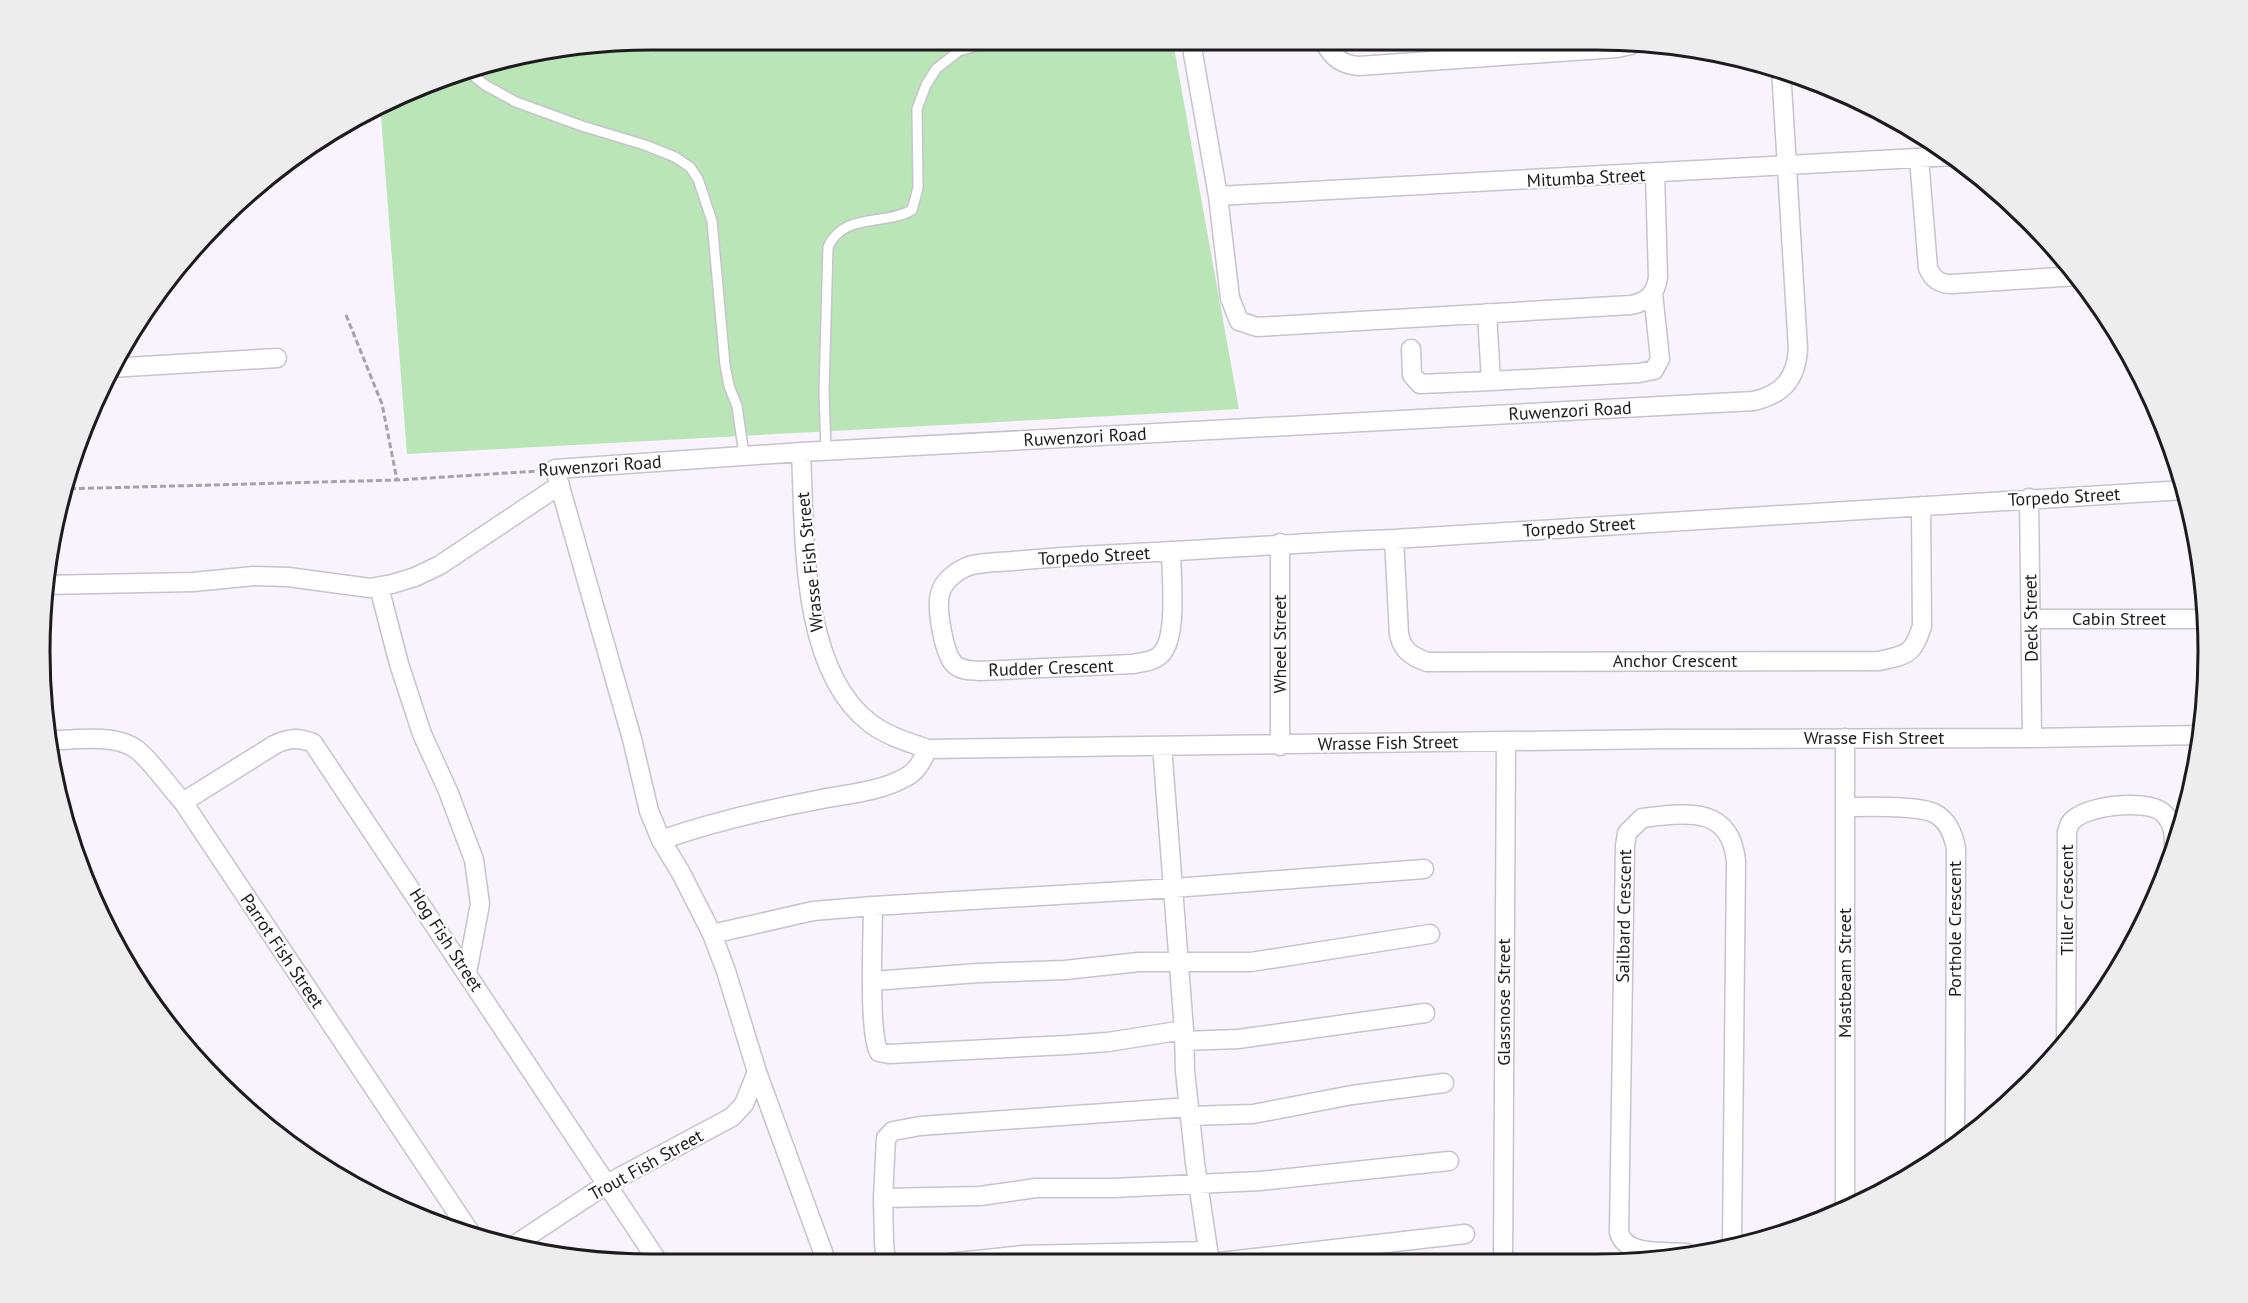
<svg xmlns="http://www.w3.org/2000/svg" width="2248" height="1303" font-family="'PT Sans',sans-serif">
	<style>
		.green { fill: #b9e5b7 }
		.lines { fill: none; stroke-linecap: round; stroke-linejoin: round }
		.service-casing { stroke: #c7c3cc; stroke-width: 12 }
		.minor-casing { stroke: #c7c3cc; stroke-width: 21 }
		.path { stroke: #a6a2a9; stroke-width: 3; stroke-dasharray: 6 3; stroke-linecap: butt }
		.service { stroke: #fff; stroke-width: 9 }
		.minor { stroke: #fff; stroke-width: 18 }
		.labels { text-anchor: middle; stroke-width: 4.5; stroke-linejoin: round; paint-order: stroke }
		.street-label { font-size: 18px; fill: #1d1b1e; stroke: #fff }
		.rim { fill: none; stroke: #1d1b1e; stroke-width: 3 }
	</style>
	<rect width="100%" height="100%" fill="#f8f3fc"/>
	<path class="green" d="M1173 42 1239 409 407 454 380 103 455 71 571 44Z"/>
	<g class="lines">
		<g class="service-casing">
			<path id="service" d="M465 69 485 85 516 102 582 126 645 145 675 157 690 167 698 179 712 221 725 365 729 386 737 406 744 455
				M826 451 824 392 828 247C844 212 884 226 912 210L918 188 917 109 926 85 936 69 959 51 986 43"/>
		</g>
		<g class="minor-casing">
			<path id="minor" d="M1324 41C1331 57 1343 65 1359 66L1617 48 1631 45 1637 40
				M1191 42 1218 196 1230 298 1239 321 1257 327 1631 305C1647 302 1656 294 1658 277L1655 174
				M1919 158 1928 268C1933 280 1940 284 1952 284L2077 276
				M1218 196 1954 156
				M1411 349 1412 375 1420 384 1491 381 1487 313
				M110 368 277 358
				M1491 381 1639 373 1654 370 1660 359 1653 293
				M801 452C805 533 799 669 870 723 887 736 908 742 928 749L1663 739 2032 738 2201 735
				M2029 498 2032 738
				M1394 539 1399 634C1402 650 1411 656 1427 662L1879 661C1908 655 1913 654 1922 626L1921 506
				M1171 551C1171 575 1179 641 1159 656 1152 662 1141 662 1133 664L980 671C971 670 961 671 954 664 944 653 936 609 940 594 943 580 959 569 972 565 985 562 1000 562 1013 561 1054 557 1094 555 1135 553 1222 549 1308 542 1394 539L2184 490
				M44 585 193 582 254 576 288 577 370 588 392 584 415 577 440 565 560 485
				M379 587 399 664 422 734 448 791 474 860 480 904 467 973
				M2032 619H2206
				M47 741C71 740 115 733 136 749 151 760 169 787 183 802L472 1235
				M1162 746 1184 1030 1185 1071 1195 1163 1210 1263
				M1280 746V543
				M183 802 274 745C288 738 298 737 313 743L659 1263
				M1845 807C1867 807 1915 805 1934 813 1948 820 1953 834 1956 848L1955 1142
				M661 840C712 822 764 810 817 800 846 794 880 792 906 777 918 771 922 760 928 749
				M873 906C873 933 868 1032 879 1052L889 1054 1067 1045 1108 1042 1184 1030
				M712 934 813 911 873 906 1174 888 1424 869
				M873 981 978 973 1065 970 1139 962H1251L1430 934
				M2066 1040 2067 831C2069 828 2069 824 2071 822 2085 805 2145 799 2162 812 2173 821 2174 833 2174 846
				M1184 1041 1238 1039 1425 1013
				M1190 1116 1253 1114 1352 1095 1444 1083
				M883 1198 980 1196 1036 1188H1113L1260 1181 1449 1161
				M1845 1208V738
				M516 1244 607 1184 732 1117 744 1104 757 1072
				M1687 1253C1667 1251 1625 1257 1619 1232L1625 846 1627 833 1642 818C1686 813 1730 805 1736 861L1732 1244
				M827 1263 757 1072 726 971 712 934 681 873 661 840 649 811 632 739 555 469 801 452 1754 401C1783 394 1796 379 1798 349L1781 69
				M890 1263 885 1254 884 1242 883 1198 886 1138 893 1131 920 1126 1189 1107
				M949 1263 1023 1255 1208 1251
				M1211 1263 1465 1234
				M1503 1263 1506 741"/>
		</g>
		<path class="path" d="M346 315 382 404 397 480
			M61 489 397 480 539 471"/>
		<use href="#service" class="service"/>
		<use href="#minor" class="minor"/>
	</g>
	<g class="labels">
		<g class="street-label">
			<text transform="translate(1586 178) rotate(-3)" y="6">Mitumba Street</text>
			<text transform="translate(1570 411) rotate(-3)" y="6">Ruwenzori Road</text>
			<text transform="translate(1085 437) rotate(-3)" y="6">Ruwenzori Road</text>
			<text transform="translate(600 466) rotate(-4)" y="6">Ruwenzori Road</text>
			<text transform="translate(2064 497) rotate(-3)" y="6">Torpedo Street</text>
			<text transform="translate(1579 527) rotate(-4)" y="6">Torpedo Street</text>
			<text transform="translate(1094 556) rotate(-3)" y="6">Torpedo Street</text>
			<text transform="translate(810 562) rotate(-96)" y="6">Wrasse Fish Street</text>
			<text transform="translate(2031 618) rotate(-91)" y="6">Deck Street</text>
			<text x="2119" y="625">Cabin Street</text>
			<text transform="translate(1280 644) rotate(-90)" y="6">Wheel Street</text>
			<text x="1675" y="667">Anchor Crescent</text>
			<text transform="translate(1051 668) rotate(-2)" y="6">Rudder Crescent</text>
			<text x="1874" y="744">Wrasse Fish Street</text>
			<text transform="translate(1388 743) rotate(-1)" y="6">Wrasse Fish Street</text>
			<text transform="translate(2067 900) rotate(-90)" y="6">Tiller Crescent</text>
			<text transform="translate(1624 916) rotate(-89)" y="6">Sailbard Crescent</text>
			<text transform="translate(1955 929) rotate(-90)" y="6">Porthole Crescent</text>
			<text transform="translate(446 940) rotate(57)" y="6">Hog Fish Street</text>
			<text transform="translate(282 951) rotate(56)" y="6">Parrot Fish Street</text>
			<text transform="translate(1845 973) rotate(-90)" y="6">Mastbeam Street</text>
			<text transform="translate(1504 1002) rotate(-90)" y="6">Glassnose Street</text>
			<text transform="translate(646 1165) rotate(-29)" y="6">Trout Fish Street</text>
		</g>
	</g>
	<path d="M0 0H2248V1303H0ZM652 50H1596A602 602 0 0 1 2198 652V652A602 602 0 0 1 1596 1254H652A602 602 0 0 1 50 652V652A602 602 0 0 1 652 50Z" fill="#ededed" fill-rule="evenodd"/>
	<path class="rim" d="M652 50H1596A602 602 0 0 1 2198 652V652A602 602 0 0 1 1596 1254H652A602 602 0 0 1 50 652V652A602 602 0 0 1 652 50Z"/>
</svg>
